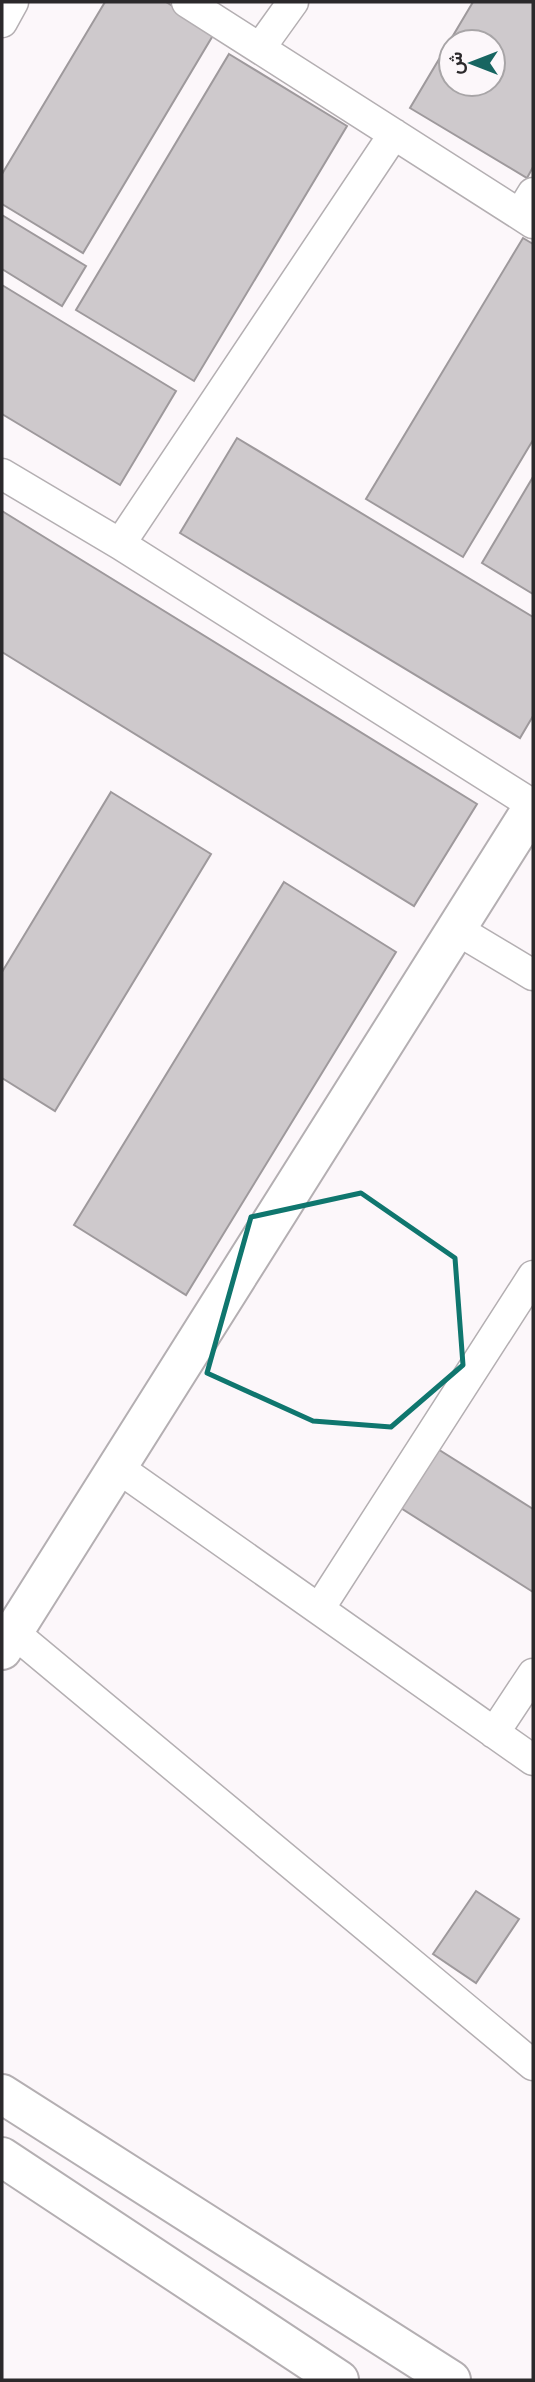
<svg xmlns="http://www.w3.org/2000/svg" width="535" height="2382" font-family="Inter,Vazirmatn,sans-serif">
	<style>
		.building { fill: #cec9cc; stroke: #9e999c; stroke-width: 2; fill-rule: evenodd }
		.lines { fill: none; stroke-linecap: round; stroke-linejoin: round }
		.street-casing { stroke: #b4afb2; stroke-width: 33 }
		.secondary-casing { stroke: #b4afb2; stroke-width: 42 }
		.street { stroke: #fff; stroke-width: 30 }
		.secondary { stroke: #fff; stroke-width: 38 }
		.marked { fill: none; stroke: #0f766e; stroke-width: 5; stroke-linejoin: round }
	</style>
	<rect width="100%" height="100%" fill="#fcf7fa"/>
	<path class="building" d="M105 2H166L215 32 83 253 2 204V174Z
		M473 2H533V167L527 178 410 108ZM451 42H493V84H451Z
		M229 54 347 126 194 381 76 310Z
		M2 215 86 266 62 306 2 269Z
		M523 238 533 244V440L463 557 366 499Z
		M2 285 176 391 120 485 2 414Z
		M237 438 533 617V716L520 738 180 533Z
		M533 477V594L482 563Z
		M2 511 477 804 414 906 2 652Z
		M111 792 211 854 55 1111 2 1078V972Z
		M284 882 396 952 186 1295 74 1225Z
		M433 1446 533 1509V1592L396 1505Z
		M476 1891 519 1919 476 1983 433 1954Z"/>
	<g class="lines">
		<g class="street-casing">
			<path id="street" d="M187 2 533 223
				M2 22 13 2
				M260 48 293 2
				M520 214 533 193
				M2 474 120 544 533 805
				M120 544 394 134
				M456 929 533 975
				M117 1467 533 1760
				M319 1609 533 1276
				M13 1632 533 2065
				M494 1733 533 1674"/>
		</g>
		<g class="secondary-casing">
			<path id="secondary" d="M2 1650 533 807
				M2 2094 451 2380
				M2 2157 339 2380"/>
		</g>
		<use href="#street" class="street"/>
		<use href="#secondary" class="secondary"/>
	</g>
	<path class="marked" d="M361 1193 455 1258 463 1365 391 1427 313 1421 207 1373 251 1217Z"/>
	<rect width="535" height="2382" fill="none" stroke="#2b292b" stroke-width="7"/>
	<g transform="translate(472 63) rotate(270)"><circle r="33" fill="#fcf7fa" stroke="#a8a5a7" stroke-width="2"/>
	<path d="M0-5L12 26L0 18L-12 26Z" fill="#176561"/>
	<text y="-10" font-size="19" font-weight="bold" text-anchor="middle" fill="#2b292b">ش</text>
	</g>
</svg>
